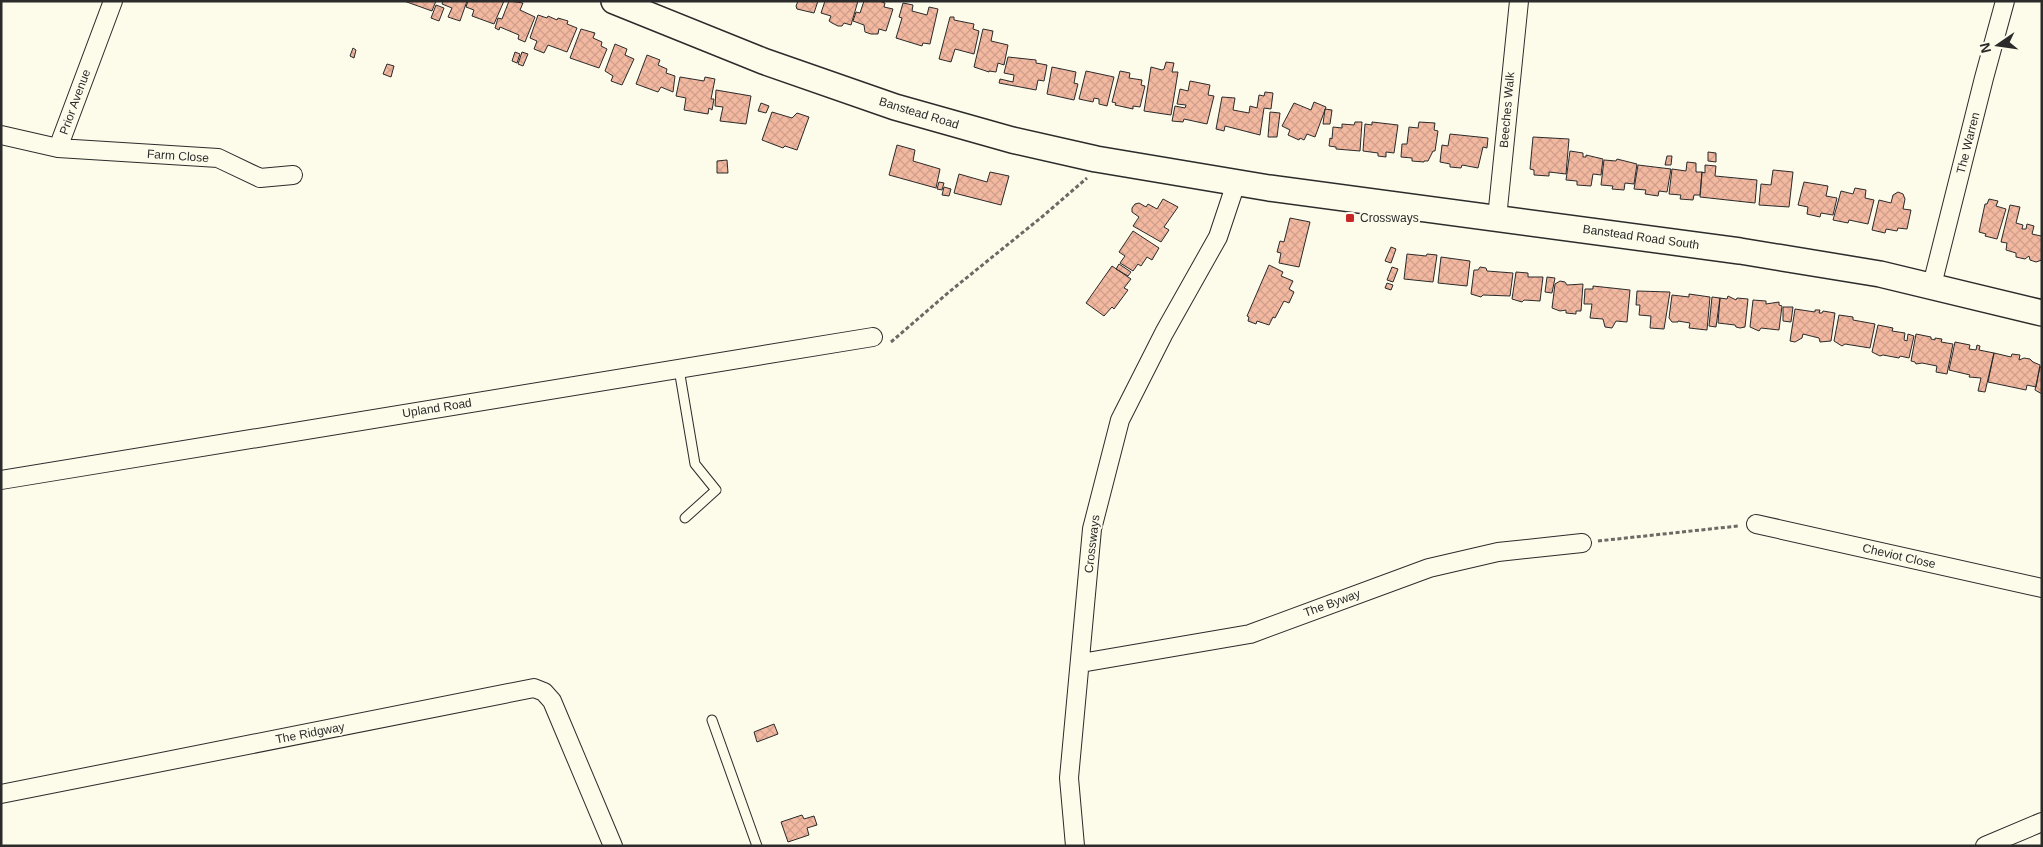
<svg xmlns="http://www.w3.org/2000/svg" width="2043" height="847" font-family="Helvetica,sans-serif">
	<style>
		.building { fill: url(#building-cross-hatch); stroke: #2b2b2b }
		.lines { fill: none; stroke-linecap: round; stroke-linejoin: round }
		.lane-casing { stroke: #2b2b2b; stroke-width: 11 }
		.street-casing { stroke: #2b2b2b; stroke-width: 20 }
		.secondary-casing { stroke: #2b2b2b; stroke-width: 28 }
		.path { stroke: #6a6964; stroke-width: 3; stroke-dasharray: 4 2.5; stroke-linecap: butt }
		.lane { stroke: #fdfbea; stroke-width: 9 }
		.street { stroke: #fdfbea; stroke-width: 18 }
		.secondary { stroke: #fdfbea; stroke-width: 25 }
		.poi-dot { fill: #c62828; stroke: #fdfbea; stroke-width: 2 }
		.labels { text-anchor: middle; stroke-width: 4; stroke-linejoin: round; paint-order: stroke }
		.street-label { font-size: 12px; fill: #2b2b2b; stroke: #fdfbea }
		.poi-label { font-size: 12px; fill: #2b2b2b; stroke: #fdfbea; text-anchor: start }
	</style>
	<defs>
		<pattern id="building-cross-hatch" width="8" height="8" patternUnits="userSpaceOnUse" patternTransform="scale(1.25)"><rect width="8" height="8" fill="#f2b8a0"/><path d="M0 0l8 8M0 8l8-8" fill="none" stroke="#d09e8a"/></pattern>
	</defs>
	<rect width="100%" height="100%" fill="#fdfbea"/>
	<path class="building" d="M404 1H436L432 11Z
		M443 1H467L460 21 448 17 452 8 442 4Z
		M468 1H504L494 24 472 16 474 10 466 7Z
		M509 1 523 3 520 10 535 17 525 42 518 39 519 35 500 27 499 30 495 28 498 18 502 19Z
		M798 1H818L814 13 797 9 796 6Z
		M825 1H858L851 25 844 23 842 26H838L832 23 829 21 831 16 821 13Z
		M864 1H879L885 3 884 7 893 9 886 31 879 29 878 34H871L865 32 864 25 853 21 856 12 860 13Z
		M903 3 913 5 912 11 927 15 929 7 938 9 930 44 923 43 922 46 896 38 902 18 899 17Z
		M436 5 444 8 439 21 431 18Z
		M538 15 547 18 548 16 557 20 558 18 568 21 567 24 577 28 567 52 548 45 544 53 534 49 537 41 530 38Z
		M950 17H954V20L974 24 973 29 979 31 974 54 955 49 951 62 939 59Z
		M581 29 595 33 593 38 602 42 601 46 607 49 599 68 570 58Z
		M983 29 993 31 991 41 1008 45 1004 65 998 63 996 72 989 71V72L974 67Z
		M615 44 627 49 625 55 634 59 622 85 611 81 613 76 605 71Z
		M353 48 356 50 354 58 350 56Z
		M515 52 520 54 517 63 512 61Z
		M522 52 528 54 523 66 518 64Z
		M647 55 660 60 658 65 667 69 666 73 675 76 673 92 661 87 658 92 636 84Z
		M1008 57 1036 60V63L1047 65 1044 81 1038 80 1036 90 999 83 1000 79 1013 82 1014 75 1004 73Z
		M1166 62 1174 63 1172 72H1178L1171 115 1144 111 1151 67 1162 70 1164 69Z
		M387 64 394 66 391 77 383 74Z
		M1052 67 1076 72 1074 83 1078 84 1074 100 1047 94Z
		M1086 71 1114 77 1107 106 1099 104V99L1094 98 1093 102 1079 99Z
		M1120 71 1130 73 1129 78 1142 80 1141 85 1145 86 1140 107 1133 106V109L1115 105 1116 103 1112 102Z
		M680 77 704 81 705 77 715 79 711 99H714L712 110 709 108 708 114 684 110 686 98 676 96Z
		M1190 81 1210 85 1208 95 1214 96 1207 124 1184 119 1183 122 1172 121 1175 106 1185 108 1186 105 1177 104 1180 89 1188 91Z
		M716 90 751 96 746 124 720 121 723 107 715 106Z
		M1265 92 1273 93 1271 109 1264 108 1260 135 1225 126 1224 131 1216 129 1222 97 1235 98 1233 110 1249 113 1250 106 1257 108 1259 95 1264 96Z
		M1314 102 1326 107 1315 137 1307 134 1304 140 1300 138 1299 140 1288 135 1290 130 1282 126 1294 103 1311 110Z
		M761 103 769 106 766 113 758 111Z
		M1325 109 1332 110 1330 124H1323Z
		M772 112 792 118 797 113 809 117 797 150 785 146 783 148 762 140Z
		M1270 112 1280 113 1277 137H1268Z
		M1355 122H1362L1360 151 1336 149V147L1329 146 1330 138 1332 139 1333 127 1342 128V124L1354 125Z
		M1372 122 1398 125 1394 153 1386 152V157L1378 156V153L1363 151 1365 124 1372 125Z
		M1419 122 1435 123 1434 130 1438 131 1435 151H1433L1428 161H1424V162L1412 161V158L1401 157 1402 144H1407L1409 127 1418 128Z
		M1450 134 1488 138 1487 148 1483 147 1478 168 1462 165 1461 168 1450 167V164L1440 162 1442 145 1448 146Z
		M1533 137 1569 139 1566 174 1549 172V176L1534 175V170L1530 169Z
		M897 145 915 150 913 161 940 169 936 188 889 175Z
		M1570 151 1583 153V157H1586V155L1603 159 1601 175 1593 174 1591 186 1577 185V181L1566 180Z
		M1708 152 1716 153V162L1708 161Z
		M1667 156H1672L1671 165H1665Z
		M1617 159 1637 164 1634 184 1625 183 1624 190 1612 189 1613 186 1601 185 1604 160 1616 161Z
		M727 160 728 173H717V161Z
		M1687 162 1696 163V172H1702L1700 195H1694L1693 200 1680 199 1681 195 1669 194 1672 169 1686 171Z
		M1638 165 1671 169 1667 192 1659 191 1658 196 1645 194 1646 190 1634 189Z
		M1705 165 1716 166 1715 176 1757 180 1755 203 1700 197 1702 172 1705 173Z
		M1773 170 1793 172 1789 207 1759 205 1761 184 1771 185Z
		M990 172 1009 176 1001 205 954 193 959 174 987 182Z
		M939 182 944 183 942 190 937 189Z
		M1804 182 1828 186 1826 196 1837 198 1833 215 1821 213 1820 217 1807 214 1808 207 1798 205Z
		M944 187 951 189 949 196 942 195Z
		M1855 188 1866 190 1865 198 1874 200 1868 224 1849 220 1848 223 1833 220 1841 191 1853 194Z
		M1898 192 1903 194 1905 199 1903 209 1911 210 1907 229 1898 228 1897 231 1886 229 1885 233 1872 230 1879 200 1891 203 1893 195Z
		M1163 199 1178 207 1164 227 1169 230 1161 242 1133 226 1139 217 1132 212V208L1135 204 1139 203 1146 207 1148 204 1157 209Z
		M1989 199 1998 201 1996 206 2006 209 1997 239 1985 236 1986 234 1979 232 1985 204H1987Z
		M2010 205 2020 207 2016 223 2023 225 2022 229H2026L2027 224 2034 226 2032 234 2041 236 2042 234V260L2036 262 2030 260 2029 256 2025 259 2016 257V253L2006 250 2007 243 2001 242Z
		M1290 218 1310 222 1299 267 1279 263 1281 253 1277 252 1280 241 1284 242Z
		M1133 231 1159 248 1152 260 1147 257 1141 266 1138 264 1133 271 1120 263 1125 256 1119 252Z
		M1391 247 1396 249 1391 263 1385 261Z
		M1407 254 1426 256 1427 254 1437 255 1433 282 1404 279Z
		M1441 257 1470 261 1467 286 1438 283Z
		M1119 264 1131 272 1128 276 1116 269Z
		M1269 265 1283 272 1281 276 1293 281 1289 289 1294 292 1289 303 1284 301 1275 318 1273 317 1269 325 1257 321 1256 324 1248 321 1249 317 1247 316Z
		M1112 266 1131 279 1124 288 1128 290 1114 309 1112 307 1104 316 1086 303Z
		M1392 267 1398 269 1393 282 1387 280Z
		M1480 267 1486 268 1487 271 1513 273 1510 296 1483 295 1481 297 1471 294 1474 270H1478Z
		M1516 272 1528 273V277H1543L1540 301 1524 300 1522 302 1512 299Z
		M1547 277 1555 278 1552 293 1545 292Z
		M1560 281 1565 282 1567 285 1583 284 1581 311H1576V314L1566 313V310L1560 311 1552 308 1555 284Z
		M1387 283 1393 285 1391 290 1385 288Z
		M1593 286 1630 290 1627 322 1616 321 1612 328 1605 327 1603 319 1590 318 1592 304H1584L1585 289H1593Z
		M1637 291 1670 292 1664 329 1650 328 1651 316 1639 315 1640 305H1636Z
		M1689 294 1710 297 1707 330 1689 328 1690 323 1678 321V322H1672L1669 318 1672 295 1689 297Z
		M1728 296 1736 300 1737 298 1748 299 1745 327 1740 328 1736 327 1735 325 1718 323 1720 298 1727 299Z
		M1712 297 1720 298 1716 327 1709 326Z
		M1753 300 1766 301V304L1779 302V305L1782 306 1779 330 1761 328 1759 331 1750 327Z
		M1783 307H1793L1791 322 1783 321Z
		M1795 309 1815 312V310H1820L1819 313H1822L1823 311 1835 313 1831 341 1820 342 1819 338 1803 334 1802 338 1795 342 1790 341Z
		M1839 315 1853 317V320L1875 324 1870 348 1845 344 1842 346 1834 341Z
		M1878 325 1893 328 1892 331 1905 333 1904 340 1907 341 1908 334 1914 336 1909 358 1900 356 1899 358 1883 355 1880 356 1872 352Z
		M1916 334 1931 337V339L1935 340V338L1942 339 1941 342 1953 344 1947 374 1936 372 1937 366 1922 363 1916 364 1915 362 1911 361Z
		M1955 342 1970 345 1969 349 1976 350 1977 345 1980 346 1979 350 1994 353 1985 392 1978 391 1981 378 1969 377 1970 375 1949 370Z
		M1994 353 2011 357 2012 354 2020 355 2019 360 2024 358 2030 359 2033 362 2040 365 2036 387 2027 385 2026 390 1988 382Z
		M2040 367H2042V394L2035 390Z
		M774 724 778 734 757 742 754 732Z
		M802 815 804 819 814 816 817 825 807 828 809 835 788 842 781 822Z"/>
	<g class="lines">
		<g class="lane-casing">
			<path id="lane" d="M679 369 695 464 716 490 685 518
				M712 720 757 846"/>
		</g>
		<g class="street-casing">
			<path id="street" d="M1 135 58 148 113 1
				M58 148 218 158 260 178 293 175
				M1497 218 1519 1
				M1932 285 1984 78 2005 1
				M1 480 873 337
				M1756 524 2042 588
				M1081 663 1250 634 1429 568 1498 552 1582 543
				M1 794 534 688 544 692 552 701 613 846
				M1075 846 1069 778 1092 529 1120 420 1164 333 1218 237 1236 183
				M1985 846 2042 822"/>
		</g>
		<g class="secondary-casing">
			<path id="secondary" d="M614 1 763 61 895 107 1012 140 1096 159 1269 188 1740 251 1880 274 2042 313"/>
		</g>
		<path class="path" d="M891 342 949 292 1043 216 1087 178
			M1598 541 1738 526"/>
		<use href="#lane" class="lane"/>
		<use href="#street" class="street"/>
		<use href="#secondary" class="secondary"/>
	</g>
	<rect class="poi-dot" x="1345" y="213" width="10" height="10" rx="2.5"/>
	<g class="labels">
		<g class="street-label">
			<text transform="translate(75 102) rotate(-70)" y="4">Prior Avenue</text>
			<text transform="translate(1507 110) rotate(-85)" y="4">Beeches Walk</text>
			<text transform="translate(919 113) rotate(17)" y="4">Banstead Road</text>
			<text transform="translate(1968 143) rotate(-76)" y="4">The Warren</text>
			<text transform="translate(178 156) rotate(4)" y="4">Farm Close</text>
			<text transform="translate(1641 237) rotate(8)" y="4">Banstead Road South</text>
			<text transform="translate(437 408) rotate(-9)" y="4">Upland Road</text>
			<text transform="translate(1092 544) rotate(-83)" y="4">Crossways</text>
			<text transform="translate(1899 556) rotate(13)" y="4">Cheviot Close</text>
			<text transform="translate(1332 603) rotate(-20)" y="4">The Byway</text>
			<text transform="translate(310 733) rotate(-11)" y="4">The Ridgway</text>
		</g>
		<g class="poi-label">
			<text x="1360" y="222">Crossways</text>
		</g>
	</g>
	<rect width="2043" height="847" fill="none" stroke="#2b2b2b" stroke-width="5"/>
	<g transform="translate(1998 45) rotate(257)" stroke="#fdfbea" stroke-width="4" paint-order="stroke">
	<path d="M0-4L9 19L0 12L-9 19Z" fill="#2b2b2b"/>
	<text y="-8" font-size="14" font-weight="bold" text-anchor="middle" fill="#2b2b2b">N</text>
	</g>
</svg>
